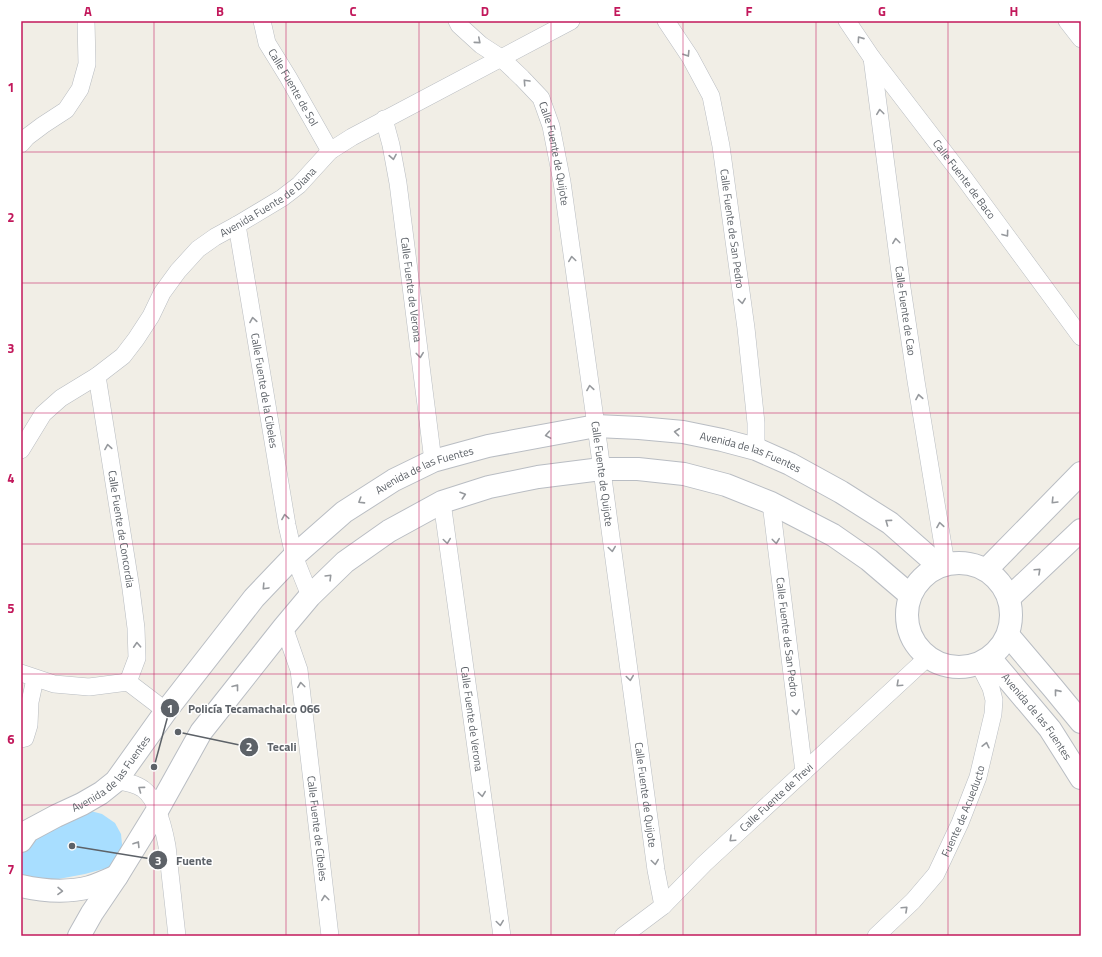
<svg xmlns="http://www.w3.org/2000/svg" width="1102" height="957" font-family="'Titillium Web',sans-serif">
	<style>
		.water { fill: #a8deff }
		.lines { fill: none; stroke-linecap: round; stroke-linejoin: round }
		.street-casing { stroke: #b8bcc1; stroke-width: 18 }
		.secondary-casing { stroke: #b9bdc3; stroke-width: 24 }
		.street { stroke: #fff; stroke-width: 17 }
		.secondary { stroke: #fff; stroke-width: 22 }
		.oneway { stroke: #96999d }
		.grid { fill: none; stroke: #c2185b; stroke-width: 1; stroke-opacity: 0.55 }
		.labels { text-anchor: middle; stroke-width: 3; stroke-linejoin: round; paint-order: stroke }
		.street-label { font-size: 11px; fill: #5d6268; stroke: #fff }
		.leader { fill: none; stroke: #5d6268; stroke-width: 1.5 }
		.callout-dot { fill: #5d6268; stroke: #fff; stroke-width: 1.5 }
		.mark-label { font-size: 12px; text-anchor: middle; font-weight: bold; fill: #fff }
		.callout-label { font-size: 12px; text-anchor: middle; font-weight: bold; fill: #5d6268; stroke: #fff; stroke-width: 3; stroke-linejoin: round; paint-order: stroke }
		.neatline { fill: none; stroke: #c2185b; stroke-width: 1.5 }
		.grid-label { font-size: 13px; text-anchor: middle; font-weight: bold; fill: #c2185b }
	</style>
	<rect width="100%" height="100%" fill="#f1eee6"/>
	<path class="water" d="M87 810 102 814 115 823 121 834 122 844 121 855 114 864 107 868 85 874 48 881 21 876V848L30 830Z"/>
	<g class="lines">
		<g class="street-casing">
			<g id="street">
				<path id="s1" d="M262 21 267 43 288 77 330 151"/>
				<path id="s2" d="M457 21 459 25 481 45 501 58 522 78 541 98 551 126 562 182 596 426 656 870 663 906"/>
				<path id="s3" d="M666 21 690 57 711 96 721 146 746 328 756 423V449"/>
				<path id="s4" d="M847 21 872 58 964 178 1081 337"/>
				<path d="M1067 21 1081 39"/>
				<path id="s5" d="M872 58 902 288 916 381 946 564"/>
				<path id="s6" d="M384 119 391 145 398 183 433 461"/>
				<path d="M21 144 27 137 43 125 66 110 80 89 87 64 86 21"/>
				<path id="s7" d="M237 225 287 525 294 556 310 596"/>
				<path id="s8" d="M97 376 131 589 136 628 137 658 128 682"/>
				<path id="s9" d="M21 450 43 414 61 398 97 376 123 356 136 339 151 316 162 293 178 271 198 249 215 237 237 225 282 198 299 185 330 151 352 137 571 21"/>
				<path id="s10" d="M442 502 502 936"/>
				<path id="s11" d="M771 503 804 772"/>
				<path id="s12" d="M284 627 299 670 330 936"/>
				<path d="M21 673 54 684 89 687 128 682 166 711"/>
				<path d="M21 739 25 738 29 725 30 702 35 679"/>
				<path d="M116 781C125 782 135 783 143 789 157 799 164 830 167 846L177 936"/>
				<path id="s13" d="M623 936 663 906 704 864 928 657"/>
				<path id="s14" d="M876 936 913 901 936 874 960 823 978 777 993 714 994 700 991 688 979 664"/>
			</g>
		</g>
		<g class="secondary-casing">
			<g id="secondary">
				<circle cx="959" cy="615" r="52"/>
				<path d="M986 570 1081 473"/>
				<path d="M1009 598 1081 530"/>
				<path d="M1008 635 1053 688 1081 722"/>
				<path id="s15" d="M990 658 1050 729 1081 778"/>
				<path id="s16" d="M21 841 28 831 56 816 82 804 101 793 116 781 166 711 254 598 294 556 344 512 394 480 433 461 488 446 596 426 639 428 683 432 722 440 756 449 790 464 841 492 890 523 939 566"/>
				<path d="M21 886C43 891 67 893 90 887 99 884 108 880 117 876"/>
				<path d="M79 936 92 913 117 876 157 811 201 732 284 627 310 596 345 562 389 531 442 502 489 487 538 477 601 469H638L684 474 726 485 771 503 833 535 869 560 910 595"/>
			</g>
		</g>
		<use href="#street" class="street"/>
		<use href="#secondary" class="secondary"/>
	</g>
	<defs><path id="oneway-chevron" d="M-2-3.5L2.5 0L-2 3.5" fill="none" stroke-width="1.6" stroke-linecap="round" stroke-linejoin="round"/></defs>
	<g class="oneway">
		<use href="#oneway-chevron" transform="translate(860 39) rotate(-125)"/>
		<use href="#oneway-chevron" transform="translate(478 41) rotate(41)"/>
		<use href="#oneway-chevron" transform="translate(687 54) rotate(58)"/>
		<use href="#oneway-chevron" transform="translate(526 82) rotate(-133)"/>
		<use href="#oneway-chevron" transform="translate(880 112) rotate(-97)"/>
		<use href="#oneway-chevron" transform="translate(393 157) rotate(80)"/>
		<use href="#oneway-chevron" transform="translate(1006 234) rotate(54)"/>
		<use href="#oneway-chevron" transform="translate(896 241) rotate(-97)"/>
		<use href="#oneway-chevron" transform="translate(572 259) rotate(-98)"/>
		<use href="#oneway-chevron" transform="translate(742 301) rotate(82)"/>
		<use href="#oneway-chevron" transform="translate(253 320) rotate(-99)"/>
		<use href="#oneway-chevron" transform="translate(420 355) rotate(83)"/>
		<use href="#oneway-chevron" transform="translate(590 388) rotate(-99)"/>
		<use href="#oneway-chevron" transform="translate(919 397) rotate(-100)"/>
		<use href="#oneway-chevron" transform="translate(677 432) rotate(-174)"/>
		<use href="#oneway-chevron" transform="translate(548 435) rotate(170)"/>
		<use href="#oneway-chevron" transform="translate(108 447) rotate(-99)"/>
		<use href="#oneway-chevron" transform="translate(463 495) rotate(-18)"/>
		<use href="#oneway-chevron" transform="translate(361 501) rotate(148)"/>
		<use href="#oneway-chevron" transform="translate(1054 501) rotate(134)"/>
		<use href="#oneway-chevron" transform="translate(285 517) rotate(-99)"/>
		<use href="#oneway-chevron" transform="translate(888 522) rotate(-144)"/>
		<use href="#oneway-chevron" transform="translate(940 525) rotate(-99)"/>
		<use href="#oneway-chevron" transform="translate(447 541) rotate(82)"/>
		<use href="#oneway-chevron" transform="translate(776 541) rotate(83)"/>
		<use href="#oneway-chevron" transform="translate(612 549) rotate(82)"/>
		<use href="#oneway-chevron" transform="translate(1038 571) rotate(-43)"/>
		<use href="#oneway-chevron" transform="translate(329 577) rotate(-45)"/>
		<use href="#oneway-chevron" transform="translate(265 587) rotate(133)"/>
		<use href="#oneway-chevron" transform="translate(137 645) rotate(-93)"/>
		<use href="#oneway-chevron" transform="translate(630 678) rotate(82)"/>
		<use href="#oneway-chevron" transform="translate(899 684) rotate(137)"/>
		<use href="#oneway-chevron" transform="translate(301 685) rotate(-97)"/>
		<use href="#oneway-chevron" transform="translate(236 687) rotate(-52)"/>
		<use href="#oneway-chevron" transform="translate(1057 692) rotate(-129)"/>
		<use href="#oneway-chevron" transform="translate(796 712) rotate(83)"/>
		<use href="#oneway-chevron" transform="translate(986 745) rotate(-77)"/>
		<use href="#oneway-chevron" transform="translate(141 789) rotate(-144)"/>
		<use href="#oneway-chevron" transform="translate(482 794) rotate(82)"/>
		<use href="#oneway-chevron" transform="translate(732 839) rotate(137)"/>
		<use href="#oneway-chevron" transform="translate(137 844) rotate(-58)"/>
		<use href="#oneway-chevron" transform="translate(655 862) rotate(82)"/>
		<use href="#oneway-chevron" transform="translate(60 891) rotate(1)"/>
		<use href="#oneway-chevron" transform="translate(325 898) rotate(-97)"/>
		<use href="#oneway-chevron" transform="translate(905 909) rotate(-43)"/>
		<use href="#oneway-chevron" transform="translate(500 923) rotate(82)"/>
	</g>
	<path class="grid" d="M154 21V936M286 21V936M419 21V936M551 21V936M683 21V936M816 21V936M948 21V936M21 152H1081M21 283H1081M21 413H1081M21 544H1081M21 674H1081M21 805H1081"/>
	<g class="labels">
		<g class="street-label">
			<text dy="4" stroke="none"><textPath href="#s1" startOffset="74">Calle Fuente de Sol</textPath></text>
			<text dy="4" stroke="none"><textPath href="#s2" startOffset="172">Calle Fuente de Quijote</textPath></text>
			<text dy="4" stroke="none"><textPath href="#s4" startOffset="197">Calle Fuente de Baco</textPath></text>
			<text dy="4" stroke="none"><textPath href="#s9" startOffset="357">Avenida Fuente de Diana</textPath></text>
			<text dy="4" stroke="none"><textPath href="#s3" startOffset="222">Calle Fuente de San Pedro</textPath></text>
			<text dy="4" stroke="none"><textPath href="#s6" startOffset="173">Calle Fuente de Verona</textPath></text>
			<text dy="4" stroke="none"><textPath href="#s5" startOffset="255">Calle Fuente de Cao</textPath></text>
			<text dy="4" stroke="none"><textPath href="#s7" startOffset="168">Calle Fuente de la Cibeles</textPath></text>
			<text dy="4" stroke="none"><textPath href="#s16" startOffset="895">Avenida de las Fuentes</textPath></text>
			<text dy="4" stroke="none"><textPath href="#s16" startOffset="559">Avenida de las Fuentes</textPath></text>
			<text dy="4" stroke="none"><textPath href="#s2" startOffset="496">Calle Fuente de Quijote</textPath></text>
			<text dy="4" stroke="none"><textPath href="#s8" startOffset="155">Calle Fuente de Concordia</textPath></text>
			<text dy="4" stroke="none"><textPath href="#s11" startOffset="135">Calle Fuente de San Pedro</textPath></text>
			<text dy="4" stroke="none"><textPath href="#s15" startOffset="75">Avenida de las Fuentes</textPath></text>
			<text dy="4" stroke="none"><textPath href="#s10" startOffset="219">Calle Fuente de Verona</textPath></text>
			<text dy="4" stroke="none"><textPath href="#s16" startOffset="115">Avenida de las Fuentes</textPath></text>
			<text dy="4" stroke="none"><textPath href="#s2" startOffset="820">Calle Fuente de Quijote</textPath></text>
			<text dy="4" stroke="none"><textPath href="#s13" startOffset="207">Calle Fuente de Trevi</textPath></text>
			<text dy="4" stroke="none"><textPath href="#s14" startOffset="155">Fuente de Acueducto</textPath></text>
			<text dy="4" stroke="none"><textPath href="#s12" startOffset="205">Calle Fuente de Cibeles</textPath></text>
		</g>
	</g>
	<path class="leader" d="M154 767L170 708M178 732L249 747M72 846L158 860"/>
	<g class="callout-dot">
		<circle cx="154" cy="767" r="4"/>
		<circle cx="178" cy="732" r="4"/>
		<circle cx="72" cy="846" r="4"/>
		<circle cx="170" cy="708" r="10"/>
		<circle cx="249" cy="747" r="10"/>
		<circle cx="158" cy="860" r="10"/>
	</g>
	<g class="mark-label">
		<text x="170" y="713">1</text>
		<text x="249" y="751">2</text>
		<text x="158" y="865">3</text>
	</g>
	<g class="callout-label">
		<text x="254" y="713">Policía Tecamachalco 066</text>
		<text x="282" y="751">Tecali</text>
		<text x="194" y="865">Fuente</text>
	</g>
	<rect width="1102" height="957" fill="none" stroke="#ffffff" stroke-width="44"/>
	<rect x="22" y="22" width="1058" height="913" class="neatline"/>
	<g class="grid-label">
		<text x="88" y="16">A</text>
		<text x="220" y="16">B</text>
		<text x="353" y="16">C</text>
		<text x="485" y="16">D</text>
		<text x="617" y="16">E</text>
		<text x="749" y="16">F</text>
		<text x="882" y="16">G</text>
		<text x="1014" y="16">H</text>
		<text x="11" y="92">1</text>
		<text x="11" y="222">2</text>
		<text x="11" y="353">3</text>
		<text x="11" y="483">4</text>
		<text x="11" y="613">5</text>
		<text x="11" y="744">6</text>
		<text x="11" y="874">7</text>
	</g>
</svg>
